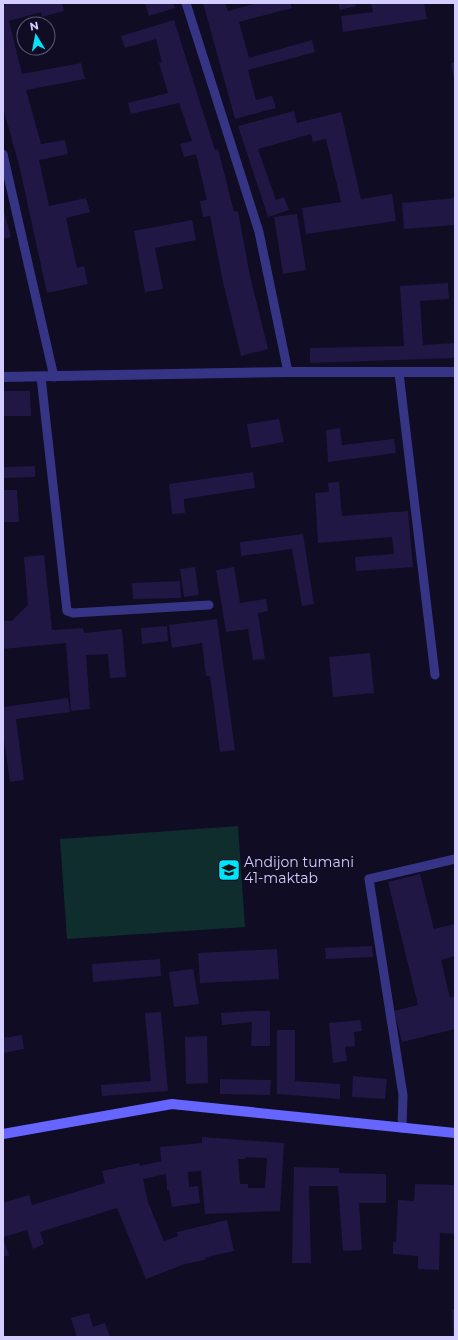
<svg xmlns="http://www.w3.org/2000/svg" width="458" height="1340" font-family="Montserrat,sans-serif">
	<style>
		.pitch { fill: #0f2d2c }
		.building { fill: #201745; fill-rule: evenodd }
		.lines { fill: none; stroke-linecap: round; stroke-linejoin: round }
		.lane { stroke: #363485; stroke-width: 9 }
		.street { stroke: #363485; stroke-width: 10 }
		.secondary { stroke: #6765ff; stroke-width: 10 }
		.labels { text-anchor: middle; stroke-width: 3; stroke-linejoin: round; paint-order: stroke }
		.poi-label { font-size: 14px; fill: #d3ceff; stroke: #100c23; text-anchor: start }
	</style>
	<rect width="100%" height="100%" fill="#100c23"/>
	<path class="pitch" d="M238 826 245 927 67 939 60 839Z"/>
	<path class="building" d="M10 3H62L64 11 42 17 41 12 9 21 22 74 81 63 85 79 26 90 41 144 65 140 68 154 39 160 49 206 86 198 90 212 66 218 77 268 84 266 88 284 47 293 19 165 3 108V5Z
		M145 3H173L175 8 149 16Z
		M203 3H225L228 11 258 3H290L292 8 239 22 249 58 312 40 315 52 248 70 256 100 272 96 276 108 235 119Z
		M338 3H355L356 6 340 10Z
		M371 3H424L427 19 343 32 341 16 373 12Z
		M174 20 215 150 218 149 234 212 238 211 250 276 268 349 241 356 223 282 210 216 203 217 200 201 207 200 196 154 184 157 180 144 192 141 179 103 131 114 128 103 168 93 159 63 162 62 156 39 125 48 121 36Z
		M455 62V79H454L451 63Z
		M294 111 297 123 341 112 361 199 392 194 396 221 306 234 302 208 341 202 326 139 313 142 311 134 258 149 276 200 284 197 289 210 268 217 238 126Z
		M455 198V225L404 229 402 203Z
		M3 208 11 237 3 239Z
		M297 214 306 270 283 274 274 217Z
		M192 220 196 240 155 248 163 289 145 292 134 231Z
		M448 283 449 299 420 301 423 345 455 343V358L310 363V348L404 346 400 286Z
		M3 391H30L31 416H3Z
		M279 419 284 442 251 448 247 424Z
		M340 428 342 445 394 439 396 453 328 462 326 430Z
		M35 466V477L3 478V467Z
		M253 472 255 488 184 499 185 513 172 514 169 484Z
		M339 482 342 516 408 511 413 567 356 571 355 557 394 554 392 537 318 543 315 493 329 492 328 483Z
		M3 490H17L19 522H3Z
		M303 534 314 604 302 606 292 549 241 556 240 542Z
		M44 555 52 630 83 628 84 633 122 629 126 677 110 678 108 654 86 655 90 709 71 711 66 643 3 649V621H12L28 605 24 557Z
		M195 567 199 595 184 597 180 569Z
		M234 567 240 603 266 599 268 611 258 613 265 659 253 660 248 629 226 632 216 570Z
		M180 581 181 598 133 599 132 583Z
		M217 619 235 750 220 752 210 676H206L202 643 172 648 169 625Z
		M167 626 168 641 142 644 141 628Z
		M370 653 374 693 333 697 329 657Z
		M68 698 70 712 16 719 24 780 10 782 3 732V707Z
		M420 874 434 929 455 924V956L441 960 450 998 455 996V1029L402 1042 394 1011 418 1005 388 882Z
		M372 946 373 957 326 959 325 948Z
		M277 949 279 979 200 983 198 953Z
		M160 959 161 976 93 982 92 964Z
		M193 969 199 1004 174 1007 169 972Z
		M252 1011H270V1046H251L252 1022 222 1025 221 1013Z
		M161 1012 168 1091 102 1096 101 1085 151 1081 145 1013Z
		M360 1020 362 1031 354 1032 355 1046 345 1047 347 1061 333 1063 329 1023Z
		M277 1030H295V1081L340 1084V1099L277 1094Z
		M22 1035 24 1049 3 1053V1038Z
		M207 1036 208 1083 186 1084 185 1037Z
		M353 1076 387 1079 385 1099 352 1097Z
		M220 1079 271 1080 270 1095 220 1094Z
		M202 1137 284 1143 280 1211 205 1214 201 1171 188 1172 189 1187 198 1186 200 1203 172 1207 169 1190H167L166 1174 143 1179 148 1202 164 1241 178 1236 177 1232 227 1220 234 1251 207 1257 204 1260 185 1264 146 1279 117 1208 40 1232 44 1244 33 1249 27 1230 3 1237V1203L29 1195 32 1205 105 1183 102 1171 139 1163 140 1166 161 1161 160 1147 202 1143ZM245 1157 267 1158 265 1188H248V1184H240L238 1159H245Z
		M294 1167 339 1168V1173L386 1174V1203H359L362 1250 343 1251 338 1186H309L311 1263H292Z
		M415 1184 455 1185V1234L440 1233 439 1270 418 1269V1256L393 1254V1242H396L398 1200 414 1201Z
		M3 1238 9 1255 3 1257Z
		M452 1309H455V1337H453Z
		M89 1313 93 1327 105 1323 110 1337H77L71 1318Z"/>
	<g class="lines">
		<path class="lane" d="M186 3 259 232 288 372
			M3 154 54 377
			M399 373 435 675
			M41 377 67 611 73 613 209 605
			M402 1128 403 1095 369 879 455 859"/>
		<path class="street" d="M3 377 288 372H455"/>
		<path class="secondary" d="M3 1134 172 1104 455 1133"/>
	</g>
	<defs>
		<g id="school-square" transform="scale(1.15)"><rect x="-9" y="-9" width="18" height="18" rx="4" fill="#00e4f9" stroke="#100c23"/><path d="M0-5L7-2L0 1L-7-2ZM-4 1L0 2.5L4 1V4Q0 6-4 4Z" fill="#111"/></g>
	</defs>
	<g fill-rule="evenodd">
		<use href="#school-square" x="229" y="870"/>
	</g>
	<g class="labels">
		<g class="poi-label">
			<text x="244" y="867">Andijon tumani<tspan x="244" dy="16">41-maktab</tspan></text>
		</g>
	</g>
	<rect width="458" height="1340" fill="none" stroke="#d3ceff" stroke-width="8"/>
	<g transform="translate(36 36) rotate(350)"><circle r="19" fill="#100c23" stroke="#5e5a7b"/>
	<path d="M0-3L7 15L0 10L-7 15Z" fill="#00e4f9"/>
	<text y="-6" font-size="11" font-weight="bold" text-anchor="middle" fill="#d3ceff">N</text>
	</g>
</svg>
